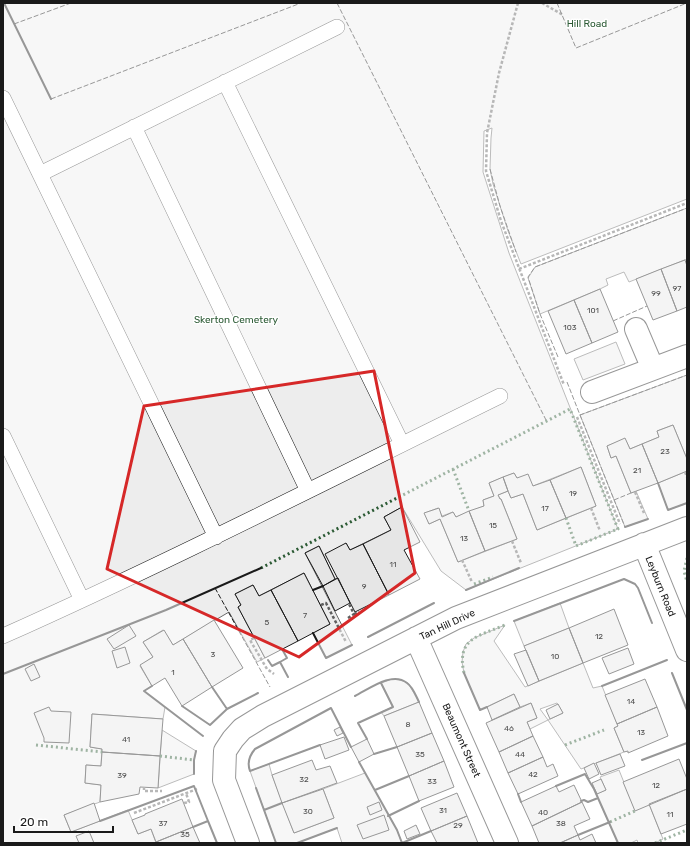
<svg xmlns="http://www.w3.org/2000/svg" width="690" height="846" font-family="Rubik,sans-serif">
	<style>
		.built { fill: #ededed; stroke: #6a6a6a; fill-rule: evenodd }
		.building { fill: #e6e6e6; stroke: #1a1a1a }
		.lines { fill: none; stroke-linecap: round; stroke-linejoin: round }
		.lane-casing { stroke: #1a1a1a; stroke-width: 16 }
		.street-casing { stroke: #1a1a1a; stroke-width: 24 }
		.path { stroke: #5f5f5f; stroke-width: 2.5; stroke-dasharray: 3 2; stroke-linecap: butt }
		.lane { stroke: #fff; stroke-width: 15 }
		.street { stroke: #fff; stroke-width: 22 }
		.hedge { stroke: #2b5a34; stroke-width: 3; stroke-dasharray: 2 3; stroke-linecap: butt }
		.fence { stroke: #1a1a1a; stroke-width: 1; stroke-dasharray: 5 2; stroke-linecap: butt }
		.wall { stroke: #1a1a1a; stroke-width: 2 }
		.marked { fill: none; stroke: #d62828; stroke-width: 3; stroke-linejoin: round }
		.labels { text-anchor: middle; stroke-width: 3; stroke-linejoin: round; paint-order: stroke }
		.number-label { font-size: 8px; fill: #4d4d4d }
		.park-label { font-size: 10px; fill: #2b5a34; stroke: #fff }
		.street-label { font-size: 10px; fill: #1a1a1a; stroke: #fff }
	</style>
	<rect width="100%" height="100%" fill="#fff"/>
	<path class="built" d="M3 3H687V199L521 264 508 231 493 184 490 169 491 138 492 128 484 131 483 172 509 253 618 529 466 590 441 571 402 507 384 517 391 530 350 550 346 543 338 578 335 579 319 546 305 553 352 645 326 658 313 633 330 624 304 573 259 596 253 585 235 594 241 605 238 607 265 658 257 662 229 612 173 645 163 630 143 642 153 657 140 666 152 686 144 691 165 707 163 719 92 714 90 747 102 749 101 766 86 765 85 783 101 785 100 802 64 815 71 832 128 810 138 834 151 829 156 843H3ZM581 467 596 506 537 530 523 494 511 498 508 491 498 495 500 499H501L517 539 458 562 440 519 429 524 425 513 438 508 442 516 453 512 456 517 484 506 483 500 494 496 489 483 514 473 517 478 533 486Z
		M687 208V259L629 282 624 272 606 279 608 285 600 289 540 314 528 278 535 267Z
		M616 342 625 364 583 380 574 359Z
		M687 375V459L673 425 657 431 659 437 630 449 625 439 607 446 611 458 616 456 631 493 636 491 648 519 625 527 580 415Z
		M687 471V503L668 510 658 483Z
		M560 603 569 628 524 646 514 621Z
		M505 625 494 641 525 687 583 663 593 688 602 686 618 726 614 728 624 752 581 769 548 720 530 729 527 722 537 718 531 703 520 707 514 694 480 710 464 673 462 662 463 652 466 644 474 638ZM557 703 563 713 548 720 540 709Z
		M392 679 401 680 408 683 419 702 384 716 381 712 393 707 381 683Z
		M162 730 196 751 194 760V774L158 788Z
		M269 764 272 775 294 833 334 818 323 789 365 773 397 830 402 843H342L337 828 297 843H276L250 771Z
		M619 770 635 810 649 804 663 839 655 843H638L637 840 631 843H618L596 794 606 790 600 777Z"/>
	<path class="building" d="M685 260 687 266V307L677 311 661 269Z
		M661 269 677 311 653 320 636 279Z
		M600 289 618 332 592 343 574 300Z
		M574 300 592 343 566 354 548 311Z
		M673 425 687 459V471L658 483 642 444 659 437 657 431Z
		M625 438 630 449 642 444 658 483 631 493 616 456 611 458 607 446Z
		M581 467 596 506 566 518 550 480Z
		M514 473 517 478 528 474 533 486 550 480 566 518 537 530 523 494 511 498 508 491 503 477Z
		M503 477 508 491 498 495 500 499H501L517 539 485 551 469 511 484 506 483 500 494 496 489 483Z
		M402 507 420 542 404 550 420 579 389 595 363 544 391 530 384 517Z
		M439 508 442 517 453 512 456 517 469 511 485 551 458 562 440 519 429 524 424 513Z
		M346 543 350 550 363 544 389 595 355 612 325 554Z
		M319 546 335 579 323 586 305 553Z
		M304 573 330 624 298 641 271 590Z
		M338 578 350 603 335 611 323 586Z
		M253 585 259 596 271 590 298 641 265 658 238 607 241 605 235 594Z
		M614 609 628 645 583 663 569 628Z
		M214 620 243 668 212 687 183 639Z
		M129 625 136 636 114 649 107 639Z
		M569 628 583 663 539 681 524 646Z
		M164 630 173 645 183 639 212 687 182 706 165 678 152 686 140 665 153 657 143 642Z
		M125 647 130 663 117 668 112 651Z
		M628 648 634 664 609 674 602 658Z
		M526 650 539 681 528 686 514 654Z
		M34 664 40 677 31 681 25 669Z
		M645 679 657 707 617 724 605 695Z
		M514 694 520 707 492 720 487 707Z
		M419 702 432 733 397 747 384 716Z
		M531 703 537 718 527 722 533 736 499 752 486 723Z
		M558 704 563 713 550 719 546 710Z
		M49 707 51 711 71 712 69 743 44 742V738L34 713Z
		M657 707 668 736 628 753V751L624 752 614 728 618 726 617 724Z
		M92 714 163 719 160 756 102 752V749L90 747Z
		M340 727 343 733 337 736 334 730Z
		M432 733 444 761 409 776 397 747Z
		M533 736 543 757 508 773 499 752Z
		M344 737 349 750 325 759 320 745Z
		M367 739 374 754 359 762 351 747Z
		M102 752 160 756 158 788 140 787 139 794 100 802 101 785 85 783 86 765 101 766Z
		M620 754 625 766 601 775 596 763Z
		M543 757 547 767 553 764 558 776 518 794 508 773Z
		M679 759 687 779V789L635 811 623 782Z
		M312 760 316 770 330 766 337 783 282 803 272 775Z
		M444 761 454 787 419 801 409 776Z
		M594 763 599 774 589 779 584 768Z
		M601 779 606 790 597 794 592 783Z
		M574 785 582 802 532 826 521 802 556 786 559 792Z
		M323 789 334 818 294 833 282 803Z
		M687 789V824L661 834 649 804Z
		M457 793 467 816 431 831 421 808Z
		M182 799 193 827 156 842 151 829 138 834 132 820 145 815V814Z
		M379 802 382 810 370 815 367 807Z
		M582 802 590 819 574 826 578 835 560 843H539L532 826Z
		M94 803 100 821 71 832 64 815Z
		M384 815 389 830 363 839 357 825Z
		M467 816 478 843H437L431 831Z
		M416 825 420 834 407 839 404 831Z
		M193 827 200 843H156V842Z
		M89 831 94 843H79L76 836Z
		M592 834 596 843H560L578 835 580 840Z"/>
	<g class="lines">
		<g class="lane-casing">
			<path id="lane" d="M225 82 402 444
				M3 98 216 537
				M134 127 308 491
				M40 174 337 27
				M3 436 82 600
				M3 636C171 561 335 477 500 396"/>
		</g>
		<g class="street-casing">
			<path id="street" d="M636 329 653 369
				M592 392 687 356
				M644 544 687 650
				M416 638 507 843
				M248 843 224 780 225 751 233 739 242 729 263 716 456 618 687 528"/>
		</g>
		<path class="path" d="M518 3 499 73 487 133 486 171 501 221 564 385
			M542 3 563 15
			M519 269 687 203
			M577 417 620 524
			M685 472 687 477
			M635 492 644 513
			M591 508 600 531
			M512 541 521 563
			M462 560 472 582
			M321 605 326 603 346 642
			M354 614 359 612
			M348 618 354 614 349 604
			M254 638 250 640 267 669 274 674
			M144 787V791H162
			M184 803 189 802 186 793
			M134 813 197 789"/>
		<use href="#lane" class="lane"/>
		<use href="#street" class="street"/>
		<path class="hedge" d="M453 469 469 511
			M687 558 684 571 687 582
			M261 568 570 409 618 529 576 546 566 518
			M474 584 493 577
			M464 673C456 638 479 636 505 625
			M36 745 102 752
			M565 745 604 730
			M160 756 194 760
			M610 822 635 811
			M655 843 687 830"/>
		<path class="fence" d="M337 3 546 420
			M557 3 576 48 687 3
			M14 24 71 3
			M51 99 301 3
			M490 169 500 206 516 252
			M613 321 647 306
			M558 357 540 314 528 277 535 267 687 208
			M567 382 580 415 687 375
			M580 415 625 527
			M614 500 631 493
			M215 588 270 687"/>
		<path class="wall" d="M4 3 51 99
			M658 483 668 510 687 503
			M625 527 648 519
			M313 590 323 586
			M466 590 519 568
			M514 621 624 579 635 584 638 588 652 623
			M313 633 326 658 352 645
			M368 637 434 603
			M268 660 272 666 280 662 288 677
			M280 662 287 658 282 649
			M464 673 480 710 487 707
			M672 673 687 710
			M3 674 166 610 261 568
			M152 686 144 691 203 736
			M602 686 667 660
			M212 687 227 709
			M355 696C369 689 392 671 407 683 413 687 416 696 419 702
			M182 706 210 725 227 709 258 693
			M367 739 358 723 393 707 381 683
			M320 745 250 771C247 763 249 756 255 749L331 708 351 747
			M374 754 397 747
			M642 760 687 743
			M359 762 397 830 402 843
			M194 774V760L196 751
			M556 786 585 774 594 789 618 843
			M256 788 264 810 282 803
			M375 790 409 776
			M518 794 521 802
			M581 801 584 800 588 802 598 798
			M264 810 276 843
			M388 816 419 801
			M100 821 194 786 208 821
			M193 827 208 821 217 843
			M578 835 610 822
			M297 843 337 828
			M402 843 431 831"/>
	</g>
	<path d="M0 0H690V846H0ZM374 371 415 573 299 657 107 569 144 406Z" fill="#fff" fill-opacity=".55" fill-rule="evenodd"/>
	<path class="marked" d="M374 371 415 573 299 657 107 569 144 406Z"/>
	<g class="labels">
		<g class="number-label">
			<text x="677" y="291">97</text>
			<text x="656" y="296">99</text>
			<text x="593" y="313">101</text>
			<text x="570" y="330">103</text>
			<text x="665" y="454">23</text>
			<text x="637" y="473">21</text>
			<text x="573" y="496">19</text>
			<text x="545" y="511">17</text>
			<text x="493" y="528">15</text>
			<text x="464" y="541">13</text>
			<text x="393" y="567">11</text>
			<text x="364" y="589">9</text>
			<text x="305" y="618">7</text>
			<text x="267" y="625">5</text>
			<text x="599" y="639">12</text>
			<text x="213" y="657">3</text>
			<text x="555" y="659">10</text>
			<text x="173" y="675">1</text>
			<text x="631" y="704">14</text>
			<text x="408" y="727">8</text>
			<text x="509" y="731">46</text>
			<text x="641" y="735">13</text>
			<text x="126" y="742">41</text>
			<text x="420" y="757">35</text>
			<text x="520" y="757">44</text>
			<text x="533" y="777">42</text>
			<text x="122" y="778">39</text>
			<text x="304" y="782">32</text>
			<text x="432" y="784">33</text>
			<text x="656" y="788">12</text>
			<text x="443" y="813">31</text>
			<text x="308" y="814">30</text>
			<text x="543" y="815">40</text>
			<text x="670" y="817">11</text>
			<text x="163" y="826">37</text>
			<text x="561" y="826">38</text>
			<text x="458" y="828">29</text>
			<text x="185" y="837">35</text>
		</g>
		<g class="park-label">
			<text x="587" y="27">Hill Road</text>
			<text x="236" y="323">Skerton Cemetery</text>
		</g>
		<g class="street-label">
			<text transform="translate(661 586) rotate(68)" y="4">Leyburn Road</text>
			<text transform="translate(447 624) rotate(-25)" y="4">Tan Hill Drive</text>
			<text transform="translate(462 740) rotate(66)" y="4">Beaumont Street</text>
		</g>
	</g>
	<rect width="690" height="846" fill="none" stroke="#1a1a1a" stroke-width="8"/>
	<path d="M14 826v6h99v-6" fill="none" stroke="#1a1a1a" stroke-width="2"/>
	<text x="20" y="826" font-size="12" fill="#1a1a1a" stroke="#ffffff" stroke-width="3" paint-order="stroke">20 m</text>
</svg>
